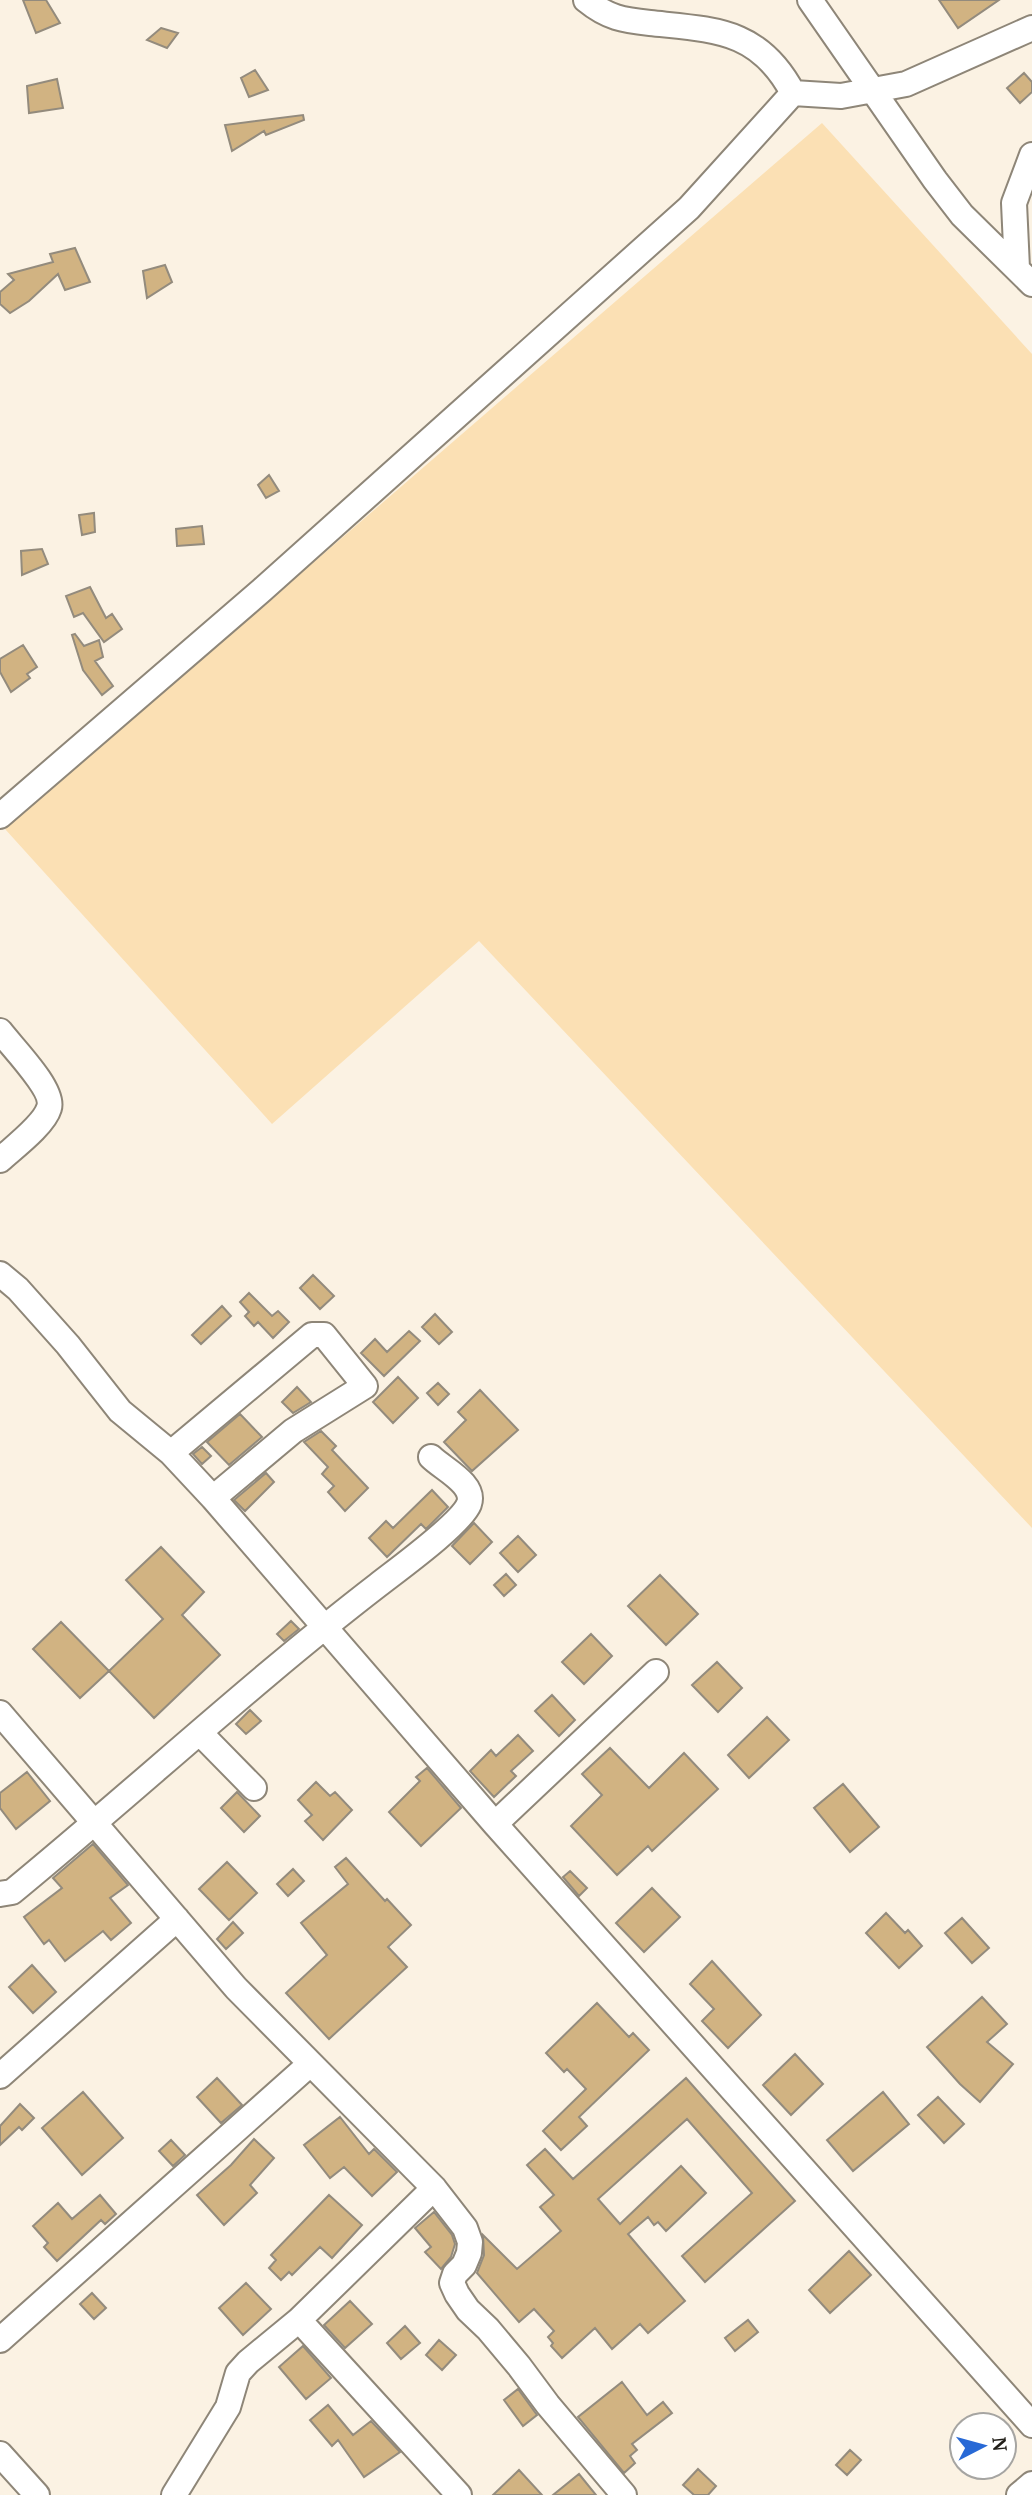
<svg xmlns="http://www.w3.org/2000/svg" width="1032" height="2495" font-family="'PT Serif',serif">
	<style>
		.green { fill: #fbe0b4 }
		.building { fill: #d1b382; stroke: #938b7d; stroke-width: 2 }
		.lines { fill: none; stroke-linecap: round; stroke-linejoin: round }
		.minor-casing { stroke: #8e8678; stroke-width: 28 }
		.minor { stroke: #fff; stroke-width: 24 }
	</style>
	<rect width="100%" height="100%" fill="#fbf2e3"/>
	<path class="green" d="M822 123 1032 354V1528L479 941 272 1124 5 829Z"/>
	<path class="building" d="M23 0H46L60 23 36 33Z
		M939 0H999L958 28Z
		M161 28 178 33 167 48 147 40Z
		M255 70 268 90 249 97 241 78Z
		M1024 73 1032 82V92L1020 103 1007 88Z
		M57 79 63 108 29 113 27 86Z
		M303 115 304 120 266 135 264 131 232 151 225 125Z
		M75 248 90 282 65 290 58 274 29 301 10 313 0 304V292L14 280 8 274 53 262 50 254Z
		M165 265 172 282 147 298 143 271Z
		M269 475 279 491 266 498 258 485Z
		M94 513 95 532 82 535 79 515Z
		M202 526 204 544 177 546 176 529Z
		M42 549 48 564 22 575 21 551Z
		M90 587 106 618 112 614 122 629 104 642 83 613 74 617 66 596Z
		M75 634 84 646 99 640 103 657 95 661 113 686 102 695 83 670 72 635Z
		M23 645 37 667 27 674 30 678 11 692 0 672V659Z
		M313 1275 334 1296 320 1309 300 1288Z
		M249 1293 272 1316 278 1311 289 1322 273 1338 258 1322 254 1326 245 1316 249 1312 240 1302Z
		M222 1306 231 1316 201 1344 192 1335Z
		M435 1314 452 1332 439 1344 422 1327Z
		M409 1331 420 1341 384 1376 361 1353 375 1339 387 1352Z
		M398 1377 418 1398 393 1423 373 1402Z
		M438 1383 449 1394 438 1405 427 1393Z
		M297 1387 311 1402 293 1413 282 1402Z
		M480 1390 518 1430 472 1471 444 1442 466 1420 458 1412Z
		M240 1414 262 1437 229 1465 207 1442Z
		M321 1431 336 1446 332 1450 368 1488 345 1511 328 1492 334 1486 322 1474 328 1467 304 1442Z
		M202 1447 211 1456 202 1464 193 1454Z
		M266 1473 274 1482 245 1511 234 1500Z
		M432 1490 448 1507 426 1529 421 1524 387 1557 369 1538 386 1521 393 1528Z
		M474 1523 492 1542 470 1564 452 1546Z
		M518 1536 536 1555 518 1572 500 1553Z
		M161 1547 204 1592 182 1615 220 1655 154 1718 109 1671 163 1619 126 1580Z
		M506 1574 516 1585 504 1596 494 1585Z
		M660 1575 698 1614 666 1645 628 1606Z
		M291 1621 299 1629 284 1641 277 1634Z
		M61 1622 109 1671 80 1698 33 1649Z
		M591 1634 612 1656 584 1684 562 1662Z
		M717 1662 742 1688 718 1712 692 1685Z
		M552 1695 575 1720 559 1736 535 1711Z
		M250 1710 261 1721 246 1734 236 1724Z
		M767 1717 789 1740 749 1778 728 1755Z
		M518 1735 533 1751 511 1771 516 1776 494 1797 470 1771 491 1750 496 1756Z
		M610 1748 649 1788 684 1753 718 1789 652 1851 648 1846 617 1875 571 1826 602 1795 582 1774Z
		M427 1768 461 1808 421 1846 389 1812 420 1781 416 1777Z
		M27 1772 50 1801 16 1829 0 1808V1793Z
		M316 1782 330 1796 335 1792 352 1810 323 1840 305 1821 312 1815 298 1800Z
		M843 1784 879 1827 850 1852 814 1808Z
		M237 1792 260 1816 244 1832 221 1808Z
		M93 1844 128 1885 110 1898 131 1923 111 1940 103 1931 65 1961 49 1940 44 1944 24 1917 62 1888 53 1878Z
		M346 1858 385 1901 387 1899 411 1925 388 1947 407 1967 329 2039 286 1993 327 1955 301 1923 348 1884 335 1867Z
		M227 1862 257 1893 229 1920 199 1889Z
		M293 1869 304 1881 288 1896 277 1884Z
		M570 1871 587 1888 579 1896 563 1877Z
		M652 1888 680 1917 644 1952 616 1923Z
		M886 1913 905 1933 908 1930 922 1946 899 1968 866 1933Z
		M962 1918 989 1948 972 1963 945 1933Z
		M233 1922 243 1933 226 1949 217 1939Z
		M712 1961 761 2015 728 2048 702 2021 714 2009 690 1984Z
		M32 1965 56 1992 33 2013 9 1987Z
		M982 1997 1007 2024 987 2042 1013 2064 980 2102 960 2084 927 2047Z
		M597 2003 629 2037 633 2033 649 2050 579 2117 587 2126 561 2150 543 2131 586 2089 567 2069 564 2072 546 2053Z
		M795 2054 823 2084 791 2115 763 2085Z
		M217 2078 242 2105 221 2123 197 2097Z
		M686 2078 795 2201 705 2282 682 2256 752 2193 687 2119 598 2199 620 2224 681 2166 706 2193 666 2231 658 2222 654 2225 648 2217 628 2234 685 2301 648 2333 640 2324 612 2349 595 2328 562 2358 551 2346 553 2343 548 2337 554 2331 534 2309 519 2322 477 2273 484 2255 483 2235 517 2269 561 2231 540 2207 554 2195 527 2165 545 2149 573 2179Z
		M83 2092 123 2138 82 2175 42 2128Z
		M883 2092 909 2124 853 2171 827 2140Z
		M938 2097 964 2124 944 2143 918 2115Z
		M20 2104 34 2118 22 2130 19 2127 0 2145V2126Z
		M340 2117 369 2154 374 2149 397 2172 372 2196 344 2167 330 2178 304 2145Z
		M254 2139 274 2158 250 2185 257 2193 224 2225 197 2195 231 2165Z
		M171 2140 185 2155 173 2166 159 2151Z
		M100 2195 116 2214 105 2224 101 2220 57 2261 44 2247 48 2243 33 2226 58 2203 72 2219Z
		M329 2195 362 2225 332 2258 320 2247 292 2275 289 2272 281 2280 269 2268 276 2260 271 2255Z
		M434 2212 452 2235 455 2244 451 2257 441 2269 425 2252 431 2247 415 2228Z
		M849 2251 871 2275 830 2313 809 2290Z
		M246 2283 271 2309 243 2335 219 2308Z
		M92 2293 106 2308 94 2319 80 2304Z
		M350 2301 372 2324 345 2348 324 2325Z
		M748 2320 758 2332 735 2351 725 2338Z
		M405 2326 420 2343 401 2359 387 2343Z
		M439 2340 456 2355 442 2370 426 2355Z
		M303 2346 331 2378 306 2399 279 2367Z
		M622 2382 647 2415 663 2402 672 2413 632 2444 637 2450 630 2456 635 2463 624 2473 578 2417Z
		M518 2389 537 2415 523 2426 504 2400Z
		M328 2405 353 2435 371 2421 400 2452 364 2477 338 2440 332 2446 310 2420Z
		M850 2450 861 2460 847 2475 836 2465Z
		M698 2469 716 2486 708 2495H694L683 2485Z
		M519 2470 542 2495H493Z
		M579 2474 596 2495H553Z"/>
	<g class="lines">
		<g class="minor-casing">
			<path id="minor" d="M810 0 935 180 962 215 1032 284
				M793 93 841 96 906 84 1032 28
				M1017 268 1014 203 1032 155
				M0 816 262 590 689 208 793 93C759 29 715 30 650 23 623 20 608 18 586 0
				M0 1031C12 1047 55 1090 49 1108 44 1125 13 1148 0 1160
				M0 1274 18 1289 68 1345 120 1411 171 1453 213 1498 495 1824 1032 2425
				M171 1453 312 1335H324L365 1386 293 1431 213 1498
				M0 1713 236 1988 434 2188 465 2228 470 2242 469 2253 464 2265 455 2274 452 2283 457 2294 468 2310 488 2329 519 2366 548 2405 624 2495
				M200 1733 254 1788
				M495 1824 656 1672
				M0 1894 12 1892C135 1791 252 1682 378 1585 397 1570 461 1524 469 1504 476 1484 443 1469 431 1457
				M0 2076 177 1919
				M299 2320 459 2495
				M0 2340 310 2064
				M0 2454 37 2495
				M174 2495 228 2407 238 2373 248 2362 299 2320 434 2188
				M1019 2495 1032 2484"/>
		</g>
		<use href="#minor" class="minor"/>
	</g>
	<g transform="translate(983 2446) rotate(84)"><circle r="33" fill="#ffffff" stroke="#a6a5a2" stroke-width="2"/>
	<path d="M0-5L12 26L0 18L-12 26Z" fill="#2869d6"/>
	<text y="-10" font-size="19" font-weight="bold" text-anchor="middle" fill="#201d17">N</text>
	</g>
</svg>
